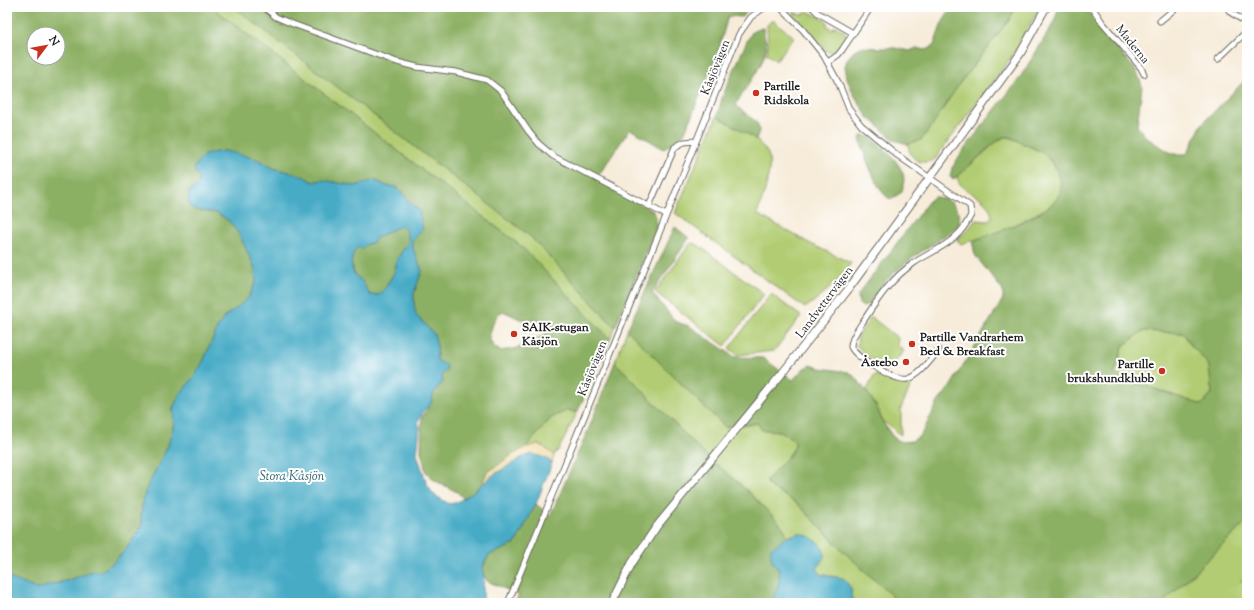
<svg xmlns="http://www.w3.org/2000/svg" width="1254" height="610" font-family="'Sorts Mill Goudy',serif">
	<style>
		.green { fill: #b1cc72; stroke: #667447 }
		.forest { fill: #8cb064; stroke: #546640; fill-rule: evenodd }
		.sand { fill: #eeda9e; stroke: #857b5d }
		.water { fill: #47abc6; stroke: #326471; fill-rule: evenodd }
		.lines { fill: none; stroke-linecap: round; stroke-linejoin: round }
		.street-casing { stroke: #69655e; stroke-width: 7 }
		.secondary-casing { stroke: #69655e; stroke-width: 9 }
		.street { stroke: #fff; stroke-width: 5 }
		.secondary { stroke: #fff; stroke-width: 7 }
		.poi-dot { fill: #c8321e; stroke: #fff; stroke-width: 1.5 }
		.labels { text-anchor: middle; stroke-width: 4; stroke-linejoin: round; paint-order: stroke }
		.street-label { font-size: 12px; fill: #1c1c1c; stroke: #fff }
		.poi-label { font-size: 12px; font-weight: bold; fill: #1c1c1c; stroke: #fff; text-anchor: start }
		.water-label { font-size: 13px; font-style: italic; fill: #326471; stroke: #fff }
	</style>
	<rect width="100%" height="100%" fill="#fff"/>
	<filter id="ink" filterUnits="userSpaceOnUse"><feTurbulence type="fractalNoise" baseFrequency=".025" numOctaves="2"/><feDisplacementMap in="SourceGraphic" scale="8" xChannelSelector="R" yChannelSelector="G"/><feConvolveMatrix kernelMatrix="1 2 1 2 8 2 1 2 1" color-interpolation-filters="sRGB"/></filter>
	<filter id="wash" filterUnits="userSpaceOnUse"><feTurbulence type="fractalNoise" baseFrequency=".012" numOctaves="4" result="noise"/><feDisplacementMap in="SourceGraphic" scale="16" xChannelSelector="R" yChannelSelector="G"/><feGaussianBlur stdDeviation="0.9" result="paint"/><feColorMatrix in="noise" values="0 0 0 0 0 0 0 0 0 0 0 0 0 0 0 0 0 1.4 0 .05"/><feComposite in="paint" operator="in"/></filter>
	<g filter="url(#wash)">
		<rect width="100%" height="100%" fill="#f7ecda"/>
		<path class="green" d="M212 7H234L530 236 615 327 610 339 521 246Z
			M1016 7H1040L1010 59 935 159C921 167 909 159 908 144L921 139 932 126 959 84 1009 20Z
			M807 11 827 21V26L832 29 835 26 844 31 848 38C842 46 836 55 826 51L803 24 794 16V12C800 15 803 16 807 11Z
			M771 21H774L794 37 776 61 767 54 768 44 767 25Z
			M717 116C734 126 756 135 767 152 775 164 762 201 757 214L809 243 851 263C838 282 823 295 805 308L675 213Z
			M1004 137C1012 137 1017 141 1024 144 1035 149 1044 152 1051 162 1060 173 1065 189 1055 201 1049 208 1039 212 1032 216 1009 228 986 237 961 244L957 241 976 220 988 221 992 218C988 190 961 197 957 177L995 143Z
			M693 243 698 245 764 294 725 346 655 292 690 244Z
			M771 294 801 316 774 351 738 355 729 348Z
			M871 317 898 338 897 345 904 351 888 370 866 355 857 346 858 336Z
			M627 330 725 427 760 423 762 430C778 430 783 430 795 442 796 453 773 471 766 481L769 486 798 504 842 550 890 594 897 603H852L853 600 843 578 820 574 817 568 825 555 819 544 799 533 787 537 785 530 776 519 742 486 702 452 615 362Z
			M1143 331 1183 333 1193 348 1199 353 1209 366 1212 394 1202 405 1114 375 1123 346Z
			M882 374 895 380 911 386 901 408V435C894 431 890 425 882 421L878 409 866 391 874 376Z
			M568 410 577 413 559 449 554 455C541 444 541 444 525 448L551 418Z
			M1247 521V575L1240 582 1247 579V603H1163Z"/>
		<path class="forest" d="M7 7H212L521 246 610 339 577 413 568 410 551 418 525 448 512 455 487 473 482 484 473 492 463 498 457 492 434 480 426 472 421 451 422 417 429 407 434 392 443 382 437 360V346L434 334 416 315 414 304V293L422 271 413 248 412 241 419 210 410 203 404 194 397 187 387 186 374 180 356 186 322 180 313 182 303 176 273 168 259 160 224 151 203 156 194 170 199 179 196 210 217 213 229 221 239 234 255 268 256 282 249 297 237 308 225 316 218 327 203 362 194 377 180 394 173 408 174 424 168 446 147 487 143 500 141 515 142 525 128 547 114 562 101 571H93L72 579 37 589 7 577ZM34 34H58V58H34ZM503 311 520 319 540 322 547 332C531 346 520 348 500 351L493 346 489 338C492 328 493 316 503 311Z
			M234 7H751L742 17 728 16 718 52 684 134 664 149 630 129 596 179 653 211C657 217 657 221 656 229L615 327 530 236Z
			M952 7H1016L1009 20 959 84 932 126 921 140 908 144 894 140 867 116 853 93 847 78 845 66 848 58 856 49 861 47 880 48H896L909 51 917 48 924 50 929 49 934 45 942 23Z
			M1059 7H1086L1096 23 1137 72 1142 86 1137 126 1146 137 1156 144 1173 154H1187L1202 124 1247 78V521L1163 603H897L890 594 842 550 798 504 769 486 766 481C773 471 796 453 795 442 783 430 777 430 762 430L759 426V423L725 427 627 330 675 227 689 238 652 293 676 322 689 326 735 357 763 358 793 380 804 368 811 365 820 368 849 372 857 379 866 391 878 409 882 421 893 437 901 442 912 441 921 435 938 402 950 387 1003 299V291L975 255 973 245 975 240C996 232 1040 218 1055 201 1068 186 1057 164 1043 153 1037 149 1031 147 1024 144 1018 141 1011 135 1004 137 996 139 966 169 957 177L953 179 950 177 952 168 962 152 1019 79 1038 49 1054 22ZM1143 331 1183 333 1193 348 1199 353 1209 366 1212 394 1202 405 1114 375 1123 346Z
			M763 28C764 34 766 41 766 47 765 65 745 88 736 104 740 113 759 118 759 130 759 133 757 136 756 139L717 116 723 95 746 43 752 32 758 29Z
			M862 135C877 137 897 160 903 173 905 179 903 186 902 192L891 199C878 196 863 152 860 138Z
			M934 197C950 197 962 209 959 225 935 244 906 259 885 282 878 290 873 303 863 307L859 304 858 295 909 227 928 202Z
			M400 226 405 228 409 241 397 259 395 271 386 287 379 295H370L366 290 362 281 355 275 351 263 354 249 358 247 373 243 376 238Z
			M615 362 702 452 742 486 776 519 785 530 787 537 778 544 772 561C774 563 777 566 778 569 783 580 776 594 770 603H515L519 595 487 581 484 576 482 569 489 555 515 544 536 504 550 516 589 428Z"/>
		<path class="sand" d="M538 444 544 447 554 455 552 463 546 458 493 475 482 484 487 473 512 455 525 448Z"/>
		<path class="water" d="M224 151 239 154 259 160 273 168 303 176 313 182 322 180 356 186 374 180 387 186 396 187 404 195 410 203 419 210 423 229 412 241 413 248 422 271 414 293V304L416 315 434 334 437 346V360L447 366 446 371 442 375 443 382 434 392 431 404 423 412 418 422 420 427 417 454 427 484 433 494 449 504 457 502 473 492 493 475 521 458 532 454 546 458 552 463 536 504 515 544 489 555 485 562 482 569 484 576 483 591 484 603H7V577L37 589 72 579 93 571H101L114 562 128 547 142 525 141 515 143 500 147 487 168 446 174 424 173 408 180 394 194 377 203 362 218 327 225 316 237 308 249 297 256 282 255 268 239 234 229 221 217 213 195 210 189 206V192L198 184 199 179 194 170C200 153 209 153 224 151ZM400 226 405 228 409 241 397 259 395 271 386 287 379 295H370C366 290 365 285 362 281 359 278 356 277 354 274 350 266 351 252 358 247L362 249 367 244 373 243 376 238Z
			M799 533C811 536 822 542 825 555L817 568 820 574 826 576 843 578 851 588 852 603H770C776 594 781 582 779 571 778 567 773 564 772 560 770 557 771 552 771 548L778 544 783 539Z"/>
	</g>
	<g filter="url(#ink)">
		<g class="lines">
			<g class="street-casing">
				<path id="street" d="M264 7 276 17 290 23 397 62 417 67 456 72 487 80 501 91 529 132 539 144 553 156 666 215
					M780 7 803 30 824 56 839 84 849 109 861 125 897 155 970 206 971 215C967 223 962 231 955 237 943 248 927 254 914 263 893 277 879 297 866 317 861 325 855 332 852 341 851 343 851 345 851 347 856 358 896 382 908 379 921 375 930 360 939 350
					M812 7 818 13 853 33
					M1092 7 1102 22 1141 68 1144 74
					M1160 21 1177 7
					M1218 59 1247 31 1244 21 1230 12 1227 7
					M828 62 838 55 842 50 871 7
					M649 206 675 147 684 142 696 141
					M508 603C585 414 664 224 739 34L751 17 765 7"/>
			</g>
			<g class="secondary-casing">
				<path id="secondary" d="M612 603 632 563 657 526 780 376 847 291 1020 54 1046 7"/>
			</g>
			<use href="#street" class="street"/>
			<use href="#secondary" class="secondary"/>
		</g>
	</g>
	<g class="poi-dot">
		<circle cx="756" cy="93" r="4"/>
		<circle cx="514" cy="334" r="4"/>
		<circle cx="912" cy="344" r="4"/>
		<circle cx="906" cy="362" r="4"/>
		<circle cx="1162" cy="371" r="4"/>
	</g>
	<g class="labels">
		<g class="street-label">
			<text transform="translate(1133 44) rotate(51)" y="4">Maderna</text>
			<text transform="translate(715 67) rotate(-68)" y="4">Kåsjövägen</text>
			<text transform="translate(824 302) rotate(-53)" y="4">Landvettervägen</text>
			<text transform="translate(592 368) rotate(-68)" y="4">Kåsjövägen</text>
		</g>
		<g class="poi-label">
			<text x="764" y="90">Partille<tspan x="764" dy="14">Ridskola</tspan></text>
			<text x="522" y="331">SAIK-stugan<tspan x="522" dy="14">Kåsjön</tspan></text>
			<text x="920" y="341">Partille Vandrarhem<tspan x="920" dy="14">Bed &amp; Breakfast</tspan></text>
			<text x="898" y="366" text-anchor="end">Åstebo</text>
			<text x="1154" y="368" text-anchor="end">Partille<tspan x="1154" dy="14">brukshundklubb</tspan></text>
		</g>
		<g class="water-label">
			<text x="292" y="480">Stora Kåsjön</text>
		</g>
	</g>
	<rect width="1254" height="610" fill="none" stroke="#fff" stroke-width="24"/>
	<g transform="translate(46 46) rotate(58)"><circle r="19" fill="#ffffff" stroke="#a4a4a4"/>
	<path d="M0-3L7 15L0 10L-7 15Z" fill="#c8321e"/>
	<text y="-6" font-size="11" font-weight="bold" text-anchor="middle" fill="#1c1c1c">N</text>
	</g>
</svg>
